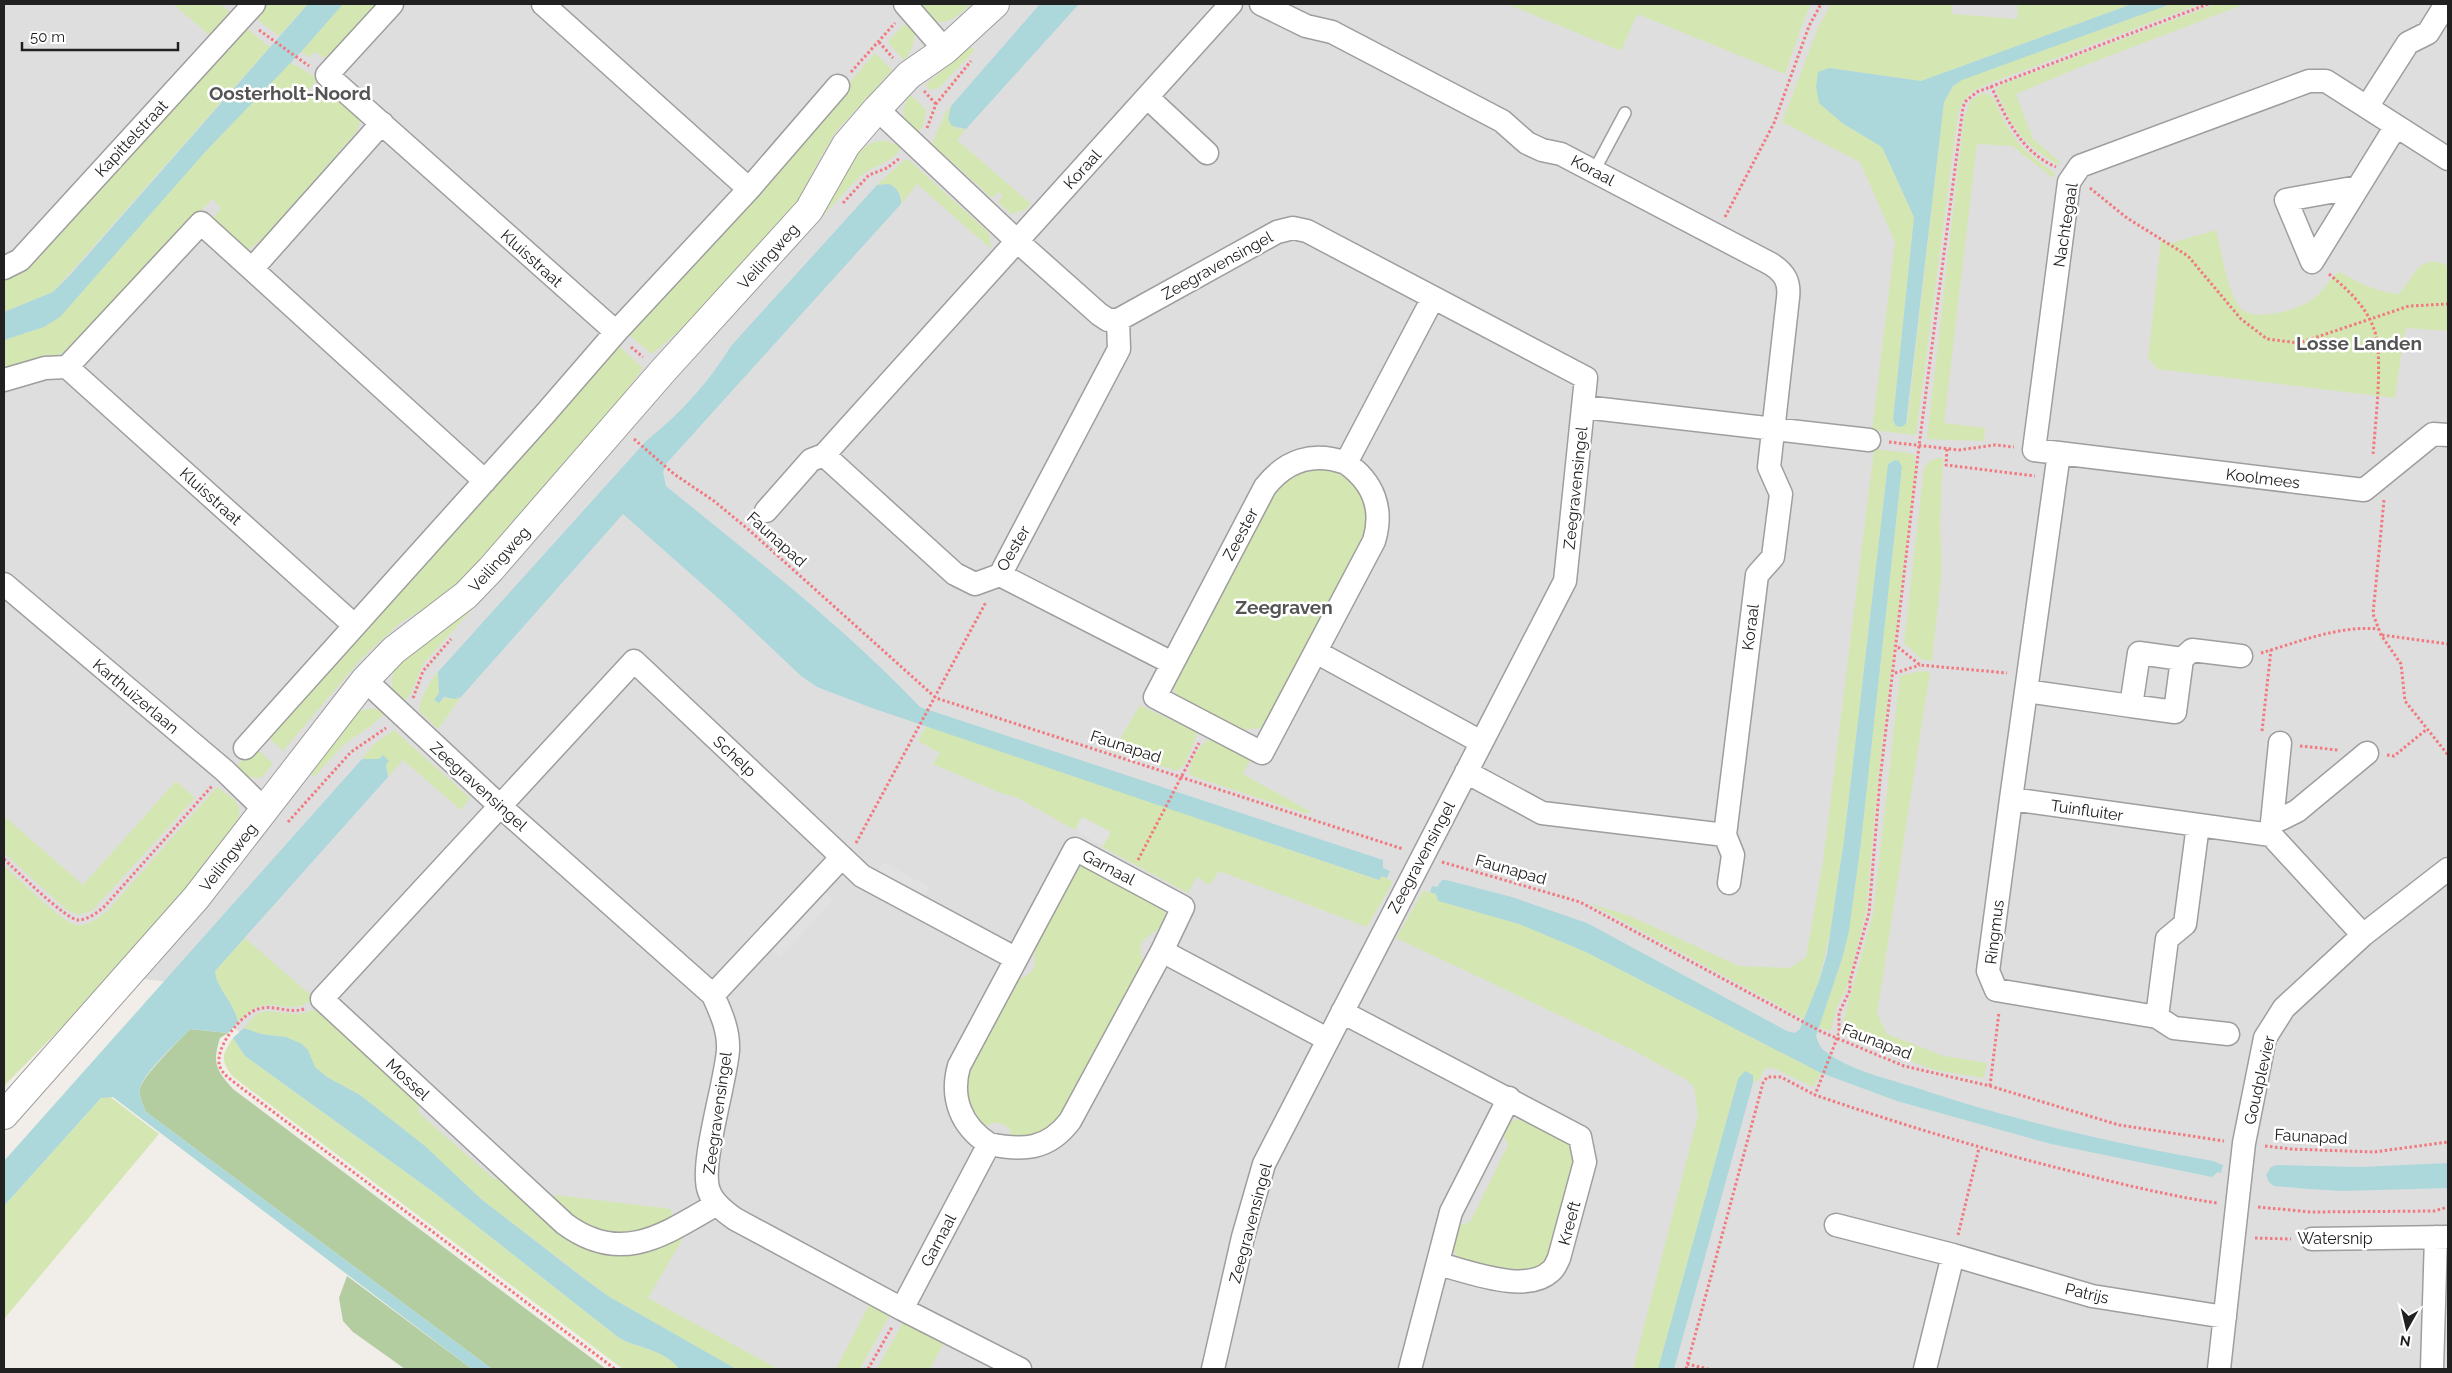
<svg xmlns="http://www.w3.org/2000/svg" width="2452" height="1373" font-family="Raleway,sans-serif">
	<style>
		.residential { fill: #dfdede }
		.grass { fill: #d4e7b2 }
		.forest { fill: #b4cda0 }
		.parking { fill: #e1e1e1 }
		.water { fill: #acd8db }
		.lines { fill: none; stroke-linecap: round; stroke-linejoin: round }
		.service-casing { stroke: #9e9e9e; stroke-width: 14 }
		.minor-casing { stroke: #9e9e9e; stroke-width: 25 }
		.tertiary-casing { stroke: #9e9e9e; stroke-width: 30 }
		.path { stroke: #f1797f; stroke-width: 3; stroke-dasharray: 2.5 2.5; stroke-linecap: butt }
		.service { stroke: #fff; stroke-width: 11 }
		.minor { stroke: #fff; stroke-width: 22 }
		.tertiary { stroke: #fff; stroke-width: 28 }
		.labels { text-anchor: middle; stroke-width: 5; stroke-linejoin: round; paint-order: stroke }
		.street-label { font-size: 16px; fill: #212121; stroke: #fff }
		.quarter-label { font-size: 19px; font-weight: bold; fill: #545454; stroke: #fff }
	</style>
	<rect width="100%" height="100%" fill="#f1ede8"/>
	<path class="residential" d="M4 4H2448V1369H676L176 983 50 967 4 942Z"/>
	<path class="grass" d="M173 4H220L231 13 209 35Z
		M264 4H308L279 36 253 16Z
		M343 4H381L329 61 315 52 309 57 301 52Z
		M915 4H971C957 16 952 23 933 22Z
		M1507 4H1811L1803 22 1785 74 1637 14 1621 51Z
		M1831 4H1952V14L2017 19 2018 4H2132L1921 81 1829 68 1819 103 1842 123 1882 147 1914 217 1893 420 1896 426 1907 424 1944 102 1953 86 1961 80 2171 4H2200L1990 83C1973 90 1963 96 1958 114L1916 435 1872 430 1895 242 1860 162 1782 122 1818 28Z
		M2216 4H2245L2078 68 2016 94 2033 139 2059 161 2061 166C2024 146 2012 128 1996 90L2001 85Z
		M905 24 915 33 913 45 905 61 889 44V40Z
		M245 27 270 47 53 292 4 312V277Z
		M971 47 975 50 939 88 931 90 925 85Z
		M875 53 892 70 835 133 819 160 796 206 724 293 652 354 629 335 753 196Z
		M290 62 319 79 308 90 319 99 329 89 359 113 360 122 357 131 267 235 247 251 211 221 221 208 212 199 71 349 50 359 4 373V340L44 327 60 317 206 151Z
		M1983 93 1993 97C2010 136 2019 149 2055 173L2053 178 2012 146 1977 144 1944 423 1985 428 1984 441 1927 439 1964 118 1971 100Z
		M911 95 926 110 923 126 916 135C904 122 897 110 911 95Z
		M951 106 948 119 958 129H966L957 140 1031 204 1025 210 1011 214 998 202 1003 196 998 192 992 198 932 144 945 113Z
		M884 140 899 146 900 150C890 164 873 165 861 176 839 196 820 221 799 242L797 241 829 202 861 150 871 143Z
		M904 160H909L989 233 991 249 917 184 901 204V195L889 184 877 185Z
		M2216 230C2222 252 2226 286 2238 305 2250 325 2298 310 2313 299 2324 292 2328 278 2340 272 2358 283 2377 292 2399 294 2415 276 2419 252 2448 266V331L2407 328 2404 335 2395 398 2157 369 2148 358 2161 239 2168 244Z
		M619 346 643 368 588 442 465 579 441 598 400 623 361 659 283 751 268 737 362 629Z
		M1874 449 1910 453 1914 455 1916 468 1878 779 1866 913 1846 991 1837 1006 1831 1031 1819 1027 1842 959 1849 931 1861 842 1902 467 1895 460 1888 464 1844 840 1831 928 1819 981 1804 1019 1589 903 1630 916 1739 966 1790 968 1806 957 1823 862Z
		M1938 458H1943L1940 526 1942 568 1932 661 1921 659 1904 643 1924 468 1930 461Z
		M1334 465 1361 484 1372 525 1268 727 1233 731 1177 702 1172 679 1270 493 1288 473Z
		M476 605 423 664 411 693 402 704C394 695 388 684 394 672 401 655 459 617 476 605Z
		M1920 671 1930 672 1877 1014 1887 1034 1944 1056 1987 1063 1984 1078 1935 1070 1848 1039 1843 1022 1873 914 1900 676Z
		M438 672 439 693 434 700C444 697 452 700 461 697L438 729 419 711C418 703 432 677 438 672Z
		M1140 705 1198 733 1185 764 1177 771 1113 751Z
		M373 708 385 713 371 726 344 744 314 777 306 768 355 715 360 711Z
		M927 725 1378 880 1382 876 1393 882 1367 927 1219 871 1210 885 1197 877 1188 893 1102 847 1110 832 1082 817 1075 830 1018 798 998 792 933 764 940 753 918 741Z
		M394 730 470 798 461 810 403 760 388 777V773L383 755 379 759H362L375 743Z
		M1209 739 1250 760 1243 774 1311 812 1307 814 1189 775C1190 760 1197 748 1209 739Z
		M260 751 273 764 261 778 238 777 233 771 244 757Z
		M176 781 195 798 92 911 78 915 67 910 4 853V816L83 885Z
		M217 787 235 800 239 807V816L232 830 208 862 114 974 4 1086V865C17 877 62 923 77 925 89 926 100 917 108 910Z
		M1086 865 1164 909C1174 937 1127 930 1144 963L1063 1120 1052 1130 1013 1141C1011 1121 997 1119 981 1128L967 1105 968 1068 1014 980C1036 976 1038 964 1031 945L1077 866Z
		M1423 891 1436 894 1439 901 1519 924 1586 952 1821 1073 1813 1087 1771 1067 1764 1070 1760 1079 1753 1083V1075L1738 1079 1658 1369H1633L1698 1116 1694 1087 1687 1080 1629 1048 1396 938Z
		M245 938 314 998C287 1022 270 986 238 1022 234 1002 216 988 215 971Z
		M315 1010H319L418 1102 419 1113 494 1179H507L565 1235 686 1233 648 1298 778 1369H736L608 1296 481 1199 425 1146 360 1095 327 1077 315 1067 311 1060 286 1037 261 1034 244 1028 255 1015 264 1011 298 1014Z
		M233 1038 245 1056 436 1194 619 1338C639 1349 665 1349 679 1369H623L232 1076C221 1059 221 1056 233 1038Z
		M109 1096 159 1134 4 1319V1206L101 1098Z
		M1525 1117C1547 1129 1572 1135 1574 1163L1550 1249 1547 1258 1535 1271 1524 1276 1461 1262 1453 1250 1460 1225 1470 1222 1508 1145 1503 1134 1510 1122Z
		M556 1195 671 1209 673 1221 660 1229 603 1235 549 1200Z
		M869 1305 889 1316 860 1369H836Z
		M903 1322 943 1344 930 1369H877Z"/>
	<path class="forest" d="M190 1029 228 1033 220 1038C212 1063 216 1070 233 1089L606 1369H492L146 1112C143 1105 139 1098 140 1089 141 1077 180 1040 190 1029Z
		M347 1276 472 1369H405L353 1332 343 1321 339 1298Z"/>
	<path class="parking" d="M1082 817 1111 832 1103 846 1075 830Z
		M883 862 930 887 923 901 875 877Z
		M822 890 833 900 780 958 768 948Z"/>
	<path class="water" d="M308 4H343L301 52 206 151 60 317 44 327 4 340V312L53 292 71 274Z
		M1040 4H1079L966 129 952 126 948 119 951 106Z
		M2132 4H2171L1962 80 1953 86 1944 102 1906 424 1901 427 1896 426 1893 420 1914 217 1882 147 1842 123 1819 103 1816 87 1818 72 1829 68 1921 81Z
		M889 184C898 188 901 195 901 204L666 464 663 472 666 486C753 557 842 625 920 707L1383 860V868L1390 871 1387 878 1382 876 1379 880 872 708 817 687 801 676 727 606 623 514 461 697 455 699 444 697 439 703 434 700 439 693 438 672 647 440C680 414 709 382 731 346L877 185Z
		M1895 460 1899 461 1902 467 1861 842 1849 931 1842 959 1816 1036C1818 1042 1820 1048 1826 1052 1847 1069 1888 1079 1914 1087 2012 1120 2111 1143 2213 1161L2223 1165 2221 1173 2218 1172 2212 1177 2051 1144 1897 1101 1821 1073 1586 952 1519 924 1438 901 1436 894 1430 892 1432 886 1437 887 1442 880H1446L1512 897 1587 923 1787 1031 1795 1033 1800 1029 1819 981 1827 954 1844 840 1888 464Z
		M383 755 389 761 386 765 388 777 215 971C216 988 234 1002 238 1022L228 1033 190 1029C179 1041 141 1075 140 1089 139 1098 143 1105 146 1112L492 1369H472L113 1097 101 1098 4 1206V1161L362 759H379Z
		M244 1028 261 1034 286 1037 302 1044 308 1050 315 1067 327 1077 360 1095 425 1146 481 1199 582 1277 608 1296 736 1369H679C665 1349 639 1349 619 1338L436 1194 245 1056 233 1038Z
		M1745 1071 1753 1075V1083L1674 1369H1658L1738 1079Z
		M2448 1163V1188L2344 1191 2308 1189 2274 1186 2269 1182 2266 1175 2271 1167 2277 1165 2360 1167Z"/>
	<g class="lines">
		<g class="service-casing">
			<path id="service" d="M1594 171 1625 113"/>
		</g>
		<g class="minor-casing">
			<path id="minor" d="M392 4 327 75 616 332
				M543 4 749 189
				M905 4 945 50
				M1261 4 1306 26 1332 32 1502 121 1527 143 1542 150 1561 154 1771 264C1785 273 1790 282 1788 298L1769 467 1781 494 1773 557 1757 575 1725 835 1542 813 1466 772
				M1147 97 1207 153
				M2367 107 2408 43 2428 33 2446 4
				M877 109 1017 241 1099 314 1108 320H1118L1277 232 1293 228 1307 231 1586 378 1565 581 1264 1164 1243 1237 1213 1369
				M2448 159 2326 81H2309L2080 166 2069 182 2034 450 2364 490 2433 434 2448 435
				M2358 187 2286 200 2312 262 2396 126
				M4 268 20 260 254 4
				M252 269 382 123
				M1118 320 1119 349 1000 575 975 584 955 574 824 455 1231 4
				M67 367 354 625
				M4 380 45 368 67 367 201 223 485 481
				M1584 407 1869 440
				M2059 453 2011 799 2271 835 2363 935
				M1346 463C1313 451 1286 460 1265 487L1155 697 1262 753 1374 541C1384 508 1373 482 1346 463L1433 298
				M766 511 811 460 824 455
				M1000 575 1172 663
				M4 584 225 771 265 810
				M1316 652 1481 742
				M365 680 500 806 713 995C721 1013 729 1030 728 1050 726 1082 699 1166 709 1191 713 1203 725 1212 735 1219L902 1309 1020 1369
				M2026 691 2131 706 2139 653 2182 659
				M2131 706 2175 712 2182 659 2192 650 2241 656
				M245 748 544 415 616 332 749 189 838 86
				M2011 799 1988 971 1996 990 2157 1017 2167 939 2185 924 2198 825
				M2273 818 2281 819 2297 811 2367 753
				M2271 832 2280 743
				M1725 835 1733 855 1729 883
				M842 857 862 876 1015 958
				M1162 951 1327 1039
				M713 995 842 857 634 661 322 999 565 1224C622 1266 665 1234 717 1204
				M1342 1012 1580 1137 1585 1162 1559 1258C1557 1262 1555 1268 1551 1271 1526 1295 1468 1271 1438 1264
				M2157 1017 2174 1028 2228 1034
				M1836 1225 1953 1255 2092 1296 2225 1317
				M2312 1239 2448 1237
				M902 1309 989 1144C961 1126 950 1098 959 1066L1075 849 1183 907 1162 951 1070 1121C1048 1150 1023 1151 989 1144
				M1410 1369 1451 1212 1509 1098
				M1925 1369 1953 1255
				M2219 1369 2244 1143 2265 1038 2284 1008 2363 935 2448 869
				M2432 1369 2436 1237"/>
		</g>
		<g class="tertiary-casing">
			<path id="tertiary" d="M4 1115 196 898 365 680 394 650 466 595 491 569 662 372 809 210 846 145 877 109 909 75 945 50 995 4"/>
		</g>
		<path class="path" d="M2208 4 1977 92 1966 101 1963 107 1919 446 1880 780 1869 913 1850 981V990L1839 1013V1033L1815 1095C1897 1123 1978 1148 2062 1169 2113 1182 2164 1195 2217 1203
			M259 30 309 66
			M879 42 893 58
			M851 72 895 23
			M1991 86C2006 118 2021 152 2056 167
			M924 91 936 104
			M927 128 936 104 971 61
			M2090 188 2127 218 2188 256 2241 319 2267 339 2299 343 2409 306 2448 304
			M843 203 869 175 887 168 900 158
			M1725 217 1774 123 1809 26 1821 4
			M2329 274C2347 289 2366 306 2374 329 2384 355 2375 425 2373 455
			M631 347 643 357
			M634 439 674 474 714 501 749 530 936 698 1403 849
			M1889 442 1959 450 1995 445 2014 447
			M1947 449 1946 465 2035 476
			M2384 500 2373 614 2381 635 2401 664 2405 701 2448 755
			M2382 635 2448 644
			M1898 647 1920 665 2007 673
			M2261 653C2299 642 2339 625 2379 629
			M1895 673 1920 665
			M413 698 423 671 451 639
			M2262 731 2271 650
			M2300 746 2338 750
			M2387 755 2394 756 2427 729
			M288 822 351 752 386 728
			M856 843 986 602
			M4 859C16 870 65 919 78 920 88 920 98 912 105 906L212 786
			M1138 860 1199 743
			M1442 862 1580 902 1822 1032 1904 1066 1990 1086 2119 1125 2224 1141
			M304 1009C289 1014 273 1004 258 1009 241 1014 213 1049 220 1067 223 1075 233 1081 239 1086L615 1369
			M1990 1086 1999 1012
			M2265 1146 2291 1149 2374 1152 2448 1142
			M2258 1207 2311 1212 2434 1211 2448 1207
			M1958 1235 1979 1148
			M2255 1238 2291 1239
			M1687 1364 1708 1369
			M868 1369 892 1327
			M1686 1369 1763 1083 1767 1077H1781L1815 1095"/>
		<use href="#service" class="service"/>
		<use href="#minor" class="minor"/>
		<use href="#tertiary" class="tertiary"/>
	</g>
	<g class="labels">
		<g class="street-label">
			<text transform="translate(131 138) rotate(-47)" y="6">Kapittelstraat</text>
			<text transform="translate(1082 169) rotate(-48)" y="6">Koraal</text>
			<text transform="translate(1593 170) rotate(28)" y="6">Koraal</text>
			<text transform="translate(2065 225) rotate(-81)" y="6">Nachtegaal</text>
			<text transform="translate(768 256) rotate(-48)" y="6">Veilingweg</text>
			<text transform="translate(532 258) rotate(42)" y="6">Kluisstraat</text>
			<text transform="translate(1217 265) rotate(-29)" y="6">Zeegravensingel</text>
			<text transform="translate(2263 478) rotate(7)" y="6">Koolmees</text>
			<text transform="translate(1575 488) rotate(-84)" y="6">Zeegravensingel</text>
			<text transform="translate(211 496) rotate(42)" y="6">Kluisstraat</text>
			<text transform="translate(1240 534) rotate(-62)" y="6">Zeester</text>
			<text transform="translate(777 539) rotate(42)" y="6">Faunapad</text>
			<text transform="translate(1013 548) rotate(-60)" y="6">Oester</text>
			<text transform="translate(499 559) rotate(-48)" y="6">Veilingweg</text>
			<text transform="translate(1750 627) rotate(-83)" y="6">Koraal</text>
			<text transform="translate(136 696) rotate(40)" y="6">Karthuizerlaan</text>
			<text transform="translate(1126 746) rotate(18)" y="6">Faunapad</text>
			<text transform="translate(735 756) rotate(43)" y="6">Schelp</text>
			<text transform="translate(479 786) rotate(42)" y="6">Zeegravensingel</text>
			<text transform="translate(2087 810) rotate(8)" y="6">Tuinfluiter</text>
			<text transform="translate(228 857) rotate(-52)" y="6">Veilingweg</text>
			<text transform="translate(1421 857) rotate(-62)" y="6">Zeegravensingel</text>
			<text transform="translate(1109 867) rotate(28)" y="6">Garnaal</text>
			<text transform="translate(1511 869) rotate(16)" y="6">Faunapad</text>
			<text transform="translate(1994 932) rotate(-83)" y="6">Ringmus</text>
			<text transform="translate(1877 1041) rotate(21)" y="6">Faunapad</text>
			<text transform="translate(408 1079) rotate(43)" y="6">Mossel</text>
			<text transform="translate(2259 1080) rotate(-77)" y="6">Goudplevier</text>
			<text transform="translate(717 1113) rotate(-82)" y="6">Zeegravensingel</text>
			<text transform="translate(2311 1136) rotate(3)" y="6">Faunapad</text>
			<text transform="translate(1250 1223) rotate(-75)" y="6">Zeegravensingel</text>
			<text transform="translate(1569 1223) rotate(-75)" y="6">Kreeft</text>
			<text x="2335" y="1244">Watersnip</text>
			<text transform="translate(938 1240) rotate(-62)" y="6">Garnaal</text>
			<text transform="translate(2087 1293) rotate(13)" y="6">Patrijs</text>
		</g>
		<g class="quarter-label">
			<text x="290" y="100">Oosterholt-Noord</text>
			<text x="2359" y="350">Losse Landen</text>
			<text x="1284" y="614">Zeegraven</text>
		</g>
	</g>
	<rect width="2452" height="1373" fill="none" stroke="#212121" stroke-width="10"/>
	<g transform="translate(2407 1328) rotate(188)" stroke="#ffffff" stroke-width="4" paint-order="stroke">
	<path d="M0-4L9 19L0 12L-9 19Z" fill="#212121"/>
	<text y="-8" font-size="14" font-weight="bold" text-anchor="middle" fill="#212121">N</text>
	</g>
	<path d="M22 42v8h156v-8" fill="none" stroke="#212121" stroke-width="2.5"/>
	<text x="30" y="42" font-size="15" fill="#212121" stroke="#ffffff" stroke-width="4" paint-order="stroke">50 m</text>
</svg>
